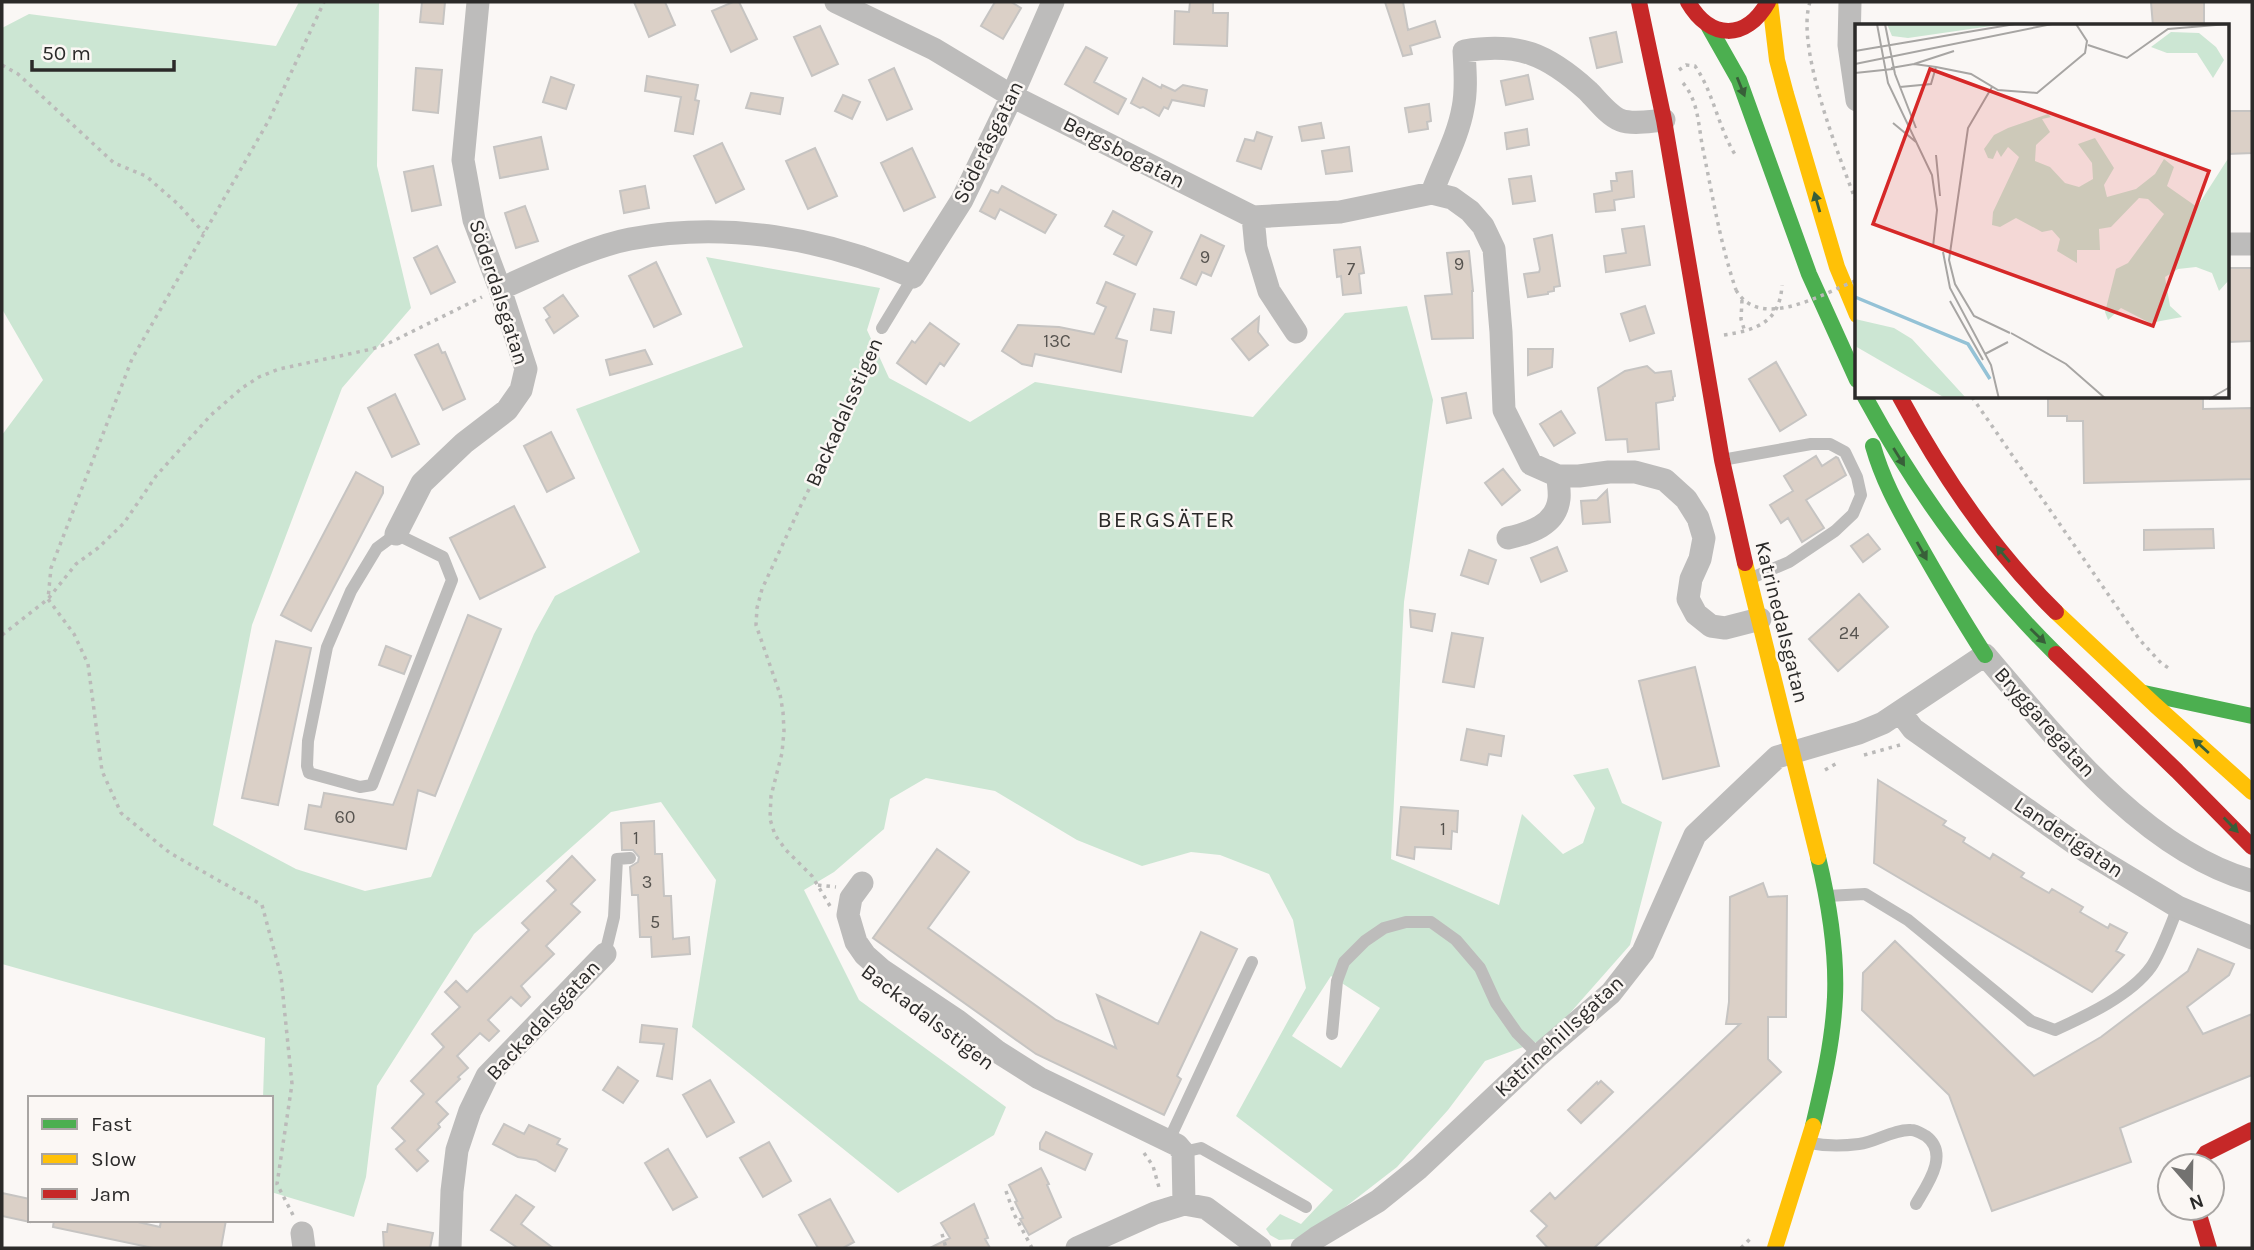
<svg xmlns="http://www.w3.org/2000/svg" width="2254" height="1250" font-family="Karla,sans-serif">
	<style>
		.green { fill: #cce6d3; fill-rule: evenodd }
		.building { fill: #dbd0c7; stroke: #c6c4c2; stroke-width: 2 }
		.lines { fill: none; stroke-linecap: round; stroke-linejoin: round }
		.path { stroke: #bbbab9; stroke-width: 3.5; stroke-dasharray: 3.5 5; stroke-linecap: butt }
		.lane { stroke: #bdbcbb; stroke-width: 12 }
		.street { stroke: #bdbcbb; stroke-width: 23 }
		.fast { stroke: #4caf50; stroke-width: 16 }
		.slow { stroke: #ffc107; stroke-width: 16 }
		.jam { stroke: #c62828; stroke-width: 16 }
		.path-bridge { stroke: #bbbab9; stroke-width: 3.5; stroke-dasharray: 3.5 5; stroke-linecap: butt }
		.oneway { fill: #385f39 }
		.labels { text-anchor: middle; stroke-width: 5; stroke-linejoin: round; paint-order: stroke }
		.number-label { font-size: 18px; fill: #575450 }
		.street-label { font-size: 21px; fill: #2b2a29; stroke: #fbf7f4 }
		.neighbourhood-label { font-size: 23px; letter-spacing: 2px; fill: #2b2a29; stroke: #fbf7f4 }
		.inset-river { fill: none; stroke: #94c2d6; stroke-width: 3.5 }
		.inset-road { fill: none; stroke: #a7a5a3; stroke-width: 2 }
		.view { fill: #d62828; fill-opacity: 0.15; stroke: #d62828; stroke-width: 3.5 }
		.inset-edge { fill: none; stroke: #2b2a29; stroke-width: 3.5 }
	</style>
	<rect width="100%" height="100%" fill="#faf7f5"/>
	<path class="green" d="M299 2H379L377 166 411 308 342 388 252 625 213 825 296 869 365 891 431 877 534 634 555 596 640 552 576 409 743 347 706 257 880 288 867 330 889 378 970 422 1035 382 1253 417 1345 313 1407 306 1433 400 1404 602 1391 859 1499 905 1522 814 1563 854 1583 843 1595 808 1573 775 1608 768 1622 803 1662 822 1630 945 1548 1038 1485 1061 1448 1110 1397 1167 1322 1225 1296 1239 1279 1240 1270 1235 1266 1229 1280 1214 1301 1224 1333 1190 1236 1116 1306 988 1293 920 1269 874 1220 855 1191 852 1142 866 1077 840 995 791 926 778 890 799 884 829 834 872 804 890 859 1000 1006 1107 994 1135 898 1193 692 1027 716 880 661 802 611 812 474 934 377 1086 366 1177 354 1217 271 1192V1098H263L265 1038 2 964V435L43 380 2 309V28L29 14 276 46ZM1331 976 1380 1008 1341 1068 1292 1036Z"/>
	<path class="building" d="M422 2H445L443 24 420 22Z
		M634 2H665L675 25 649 37Z
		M733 2H739L757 39 731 52 712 11Z
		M995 2H1011L1021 8 1003 39 981 26Z
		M1190 2H1213V13H1228L1227 46 1174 44 1175 11 1189 12Z
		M1385 2H1403L1408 30 1435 21 1440 37 1410 46 1412 54 1403 56Z
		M2151 2H2204V26H2153Z
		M820 26 838 64 812 76 794 37Z
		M1616 32 1622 62 1597 68 1590 38Z
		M1086 47 1107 58 1094 82 1126 99 1118 114 1065 84Z
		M416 68 442 70 438 113 413 110Z
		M894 68 912 109 887 120 869 80Z
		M1528 75 1533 99 1506 105 1501 81Z
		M647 76 698 85 695 100 699 101 693 134 675 131 681 97 645 91Z
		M551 77 574 85 566 109 543 102Z
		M1143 78 1161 88 1162 85 1175 91 1183 85 1207 90 1204 106 1172 100 1168 109 1164 107 1159 116 1143 107 1140 108 1131 103Z
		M751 93 783 98 780 114 746 108Z
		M843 95 860 102 852 119 835 111Z
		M1429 104 1431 121 1427 122 1428 129 1409 132 1405 108Z
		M2228 111H2252V153L2228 154Z
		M1321 123 1324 138 1302 141 1299 127Z
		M1527 129 1529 145 1507 149 1505 133Z
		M1257 132 1272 137 1261 169 1237 161 1245 139 1254 141Z
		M541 137 548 169 500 178 494 147Z
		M722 143 744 189 716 203 694 156Z
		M1349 147 1352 171 1326 174 1322 151Z
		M815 148 837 196 808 209 786 161Z
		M912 148 935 197 904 211 881 163Z
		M433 166 441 205 412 211 404 172Z
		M1632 171 1634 197 1614 200 1615 210 1596 212 1594 194 1612 191 1611 181H1617L1616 173Z
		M1531 176 1535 201 1513 204 1509 179Z
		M645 186 649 208 624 213 620 191Z
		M1002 186 1056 215 1045 233 1000 209 995 219 980 211 991 190 998 193Z
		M525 206 538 241 516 248 505 213Z
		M1113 211 1152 232 1136 265 1114 254 1124 236 1105 226Z
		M1644 226 1650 265 1606 272 1604 256 1626 253 1622 229Z
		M1201 235 1224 246 1211 276 1202 272 1196 285 1181 278Z
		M1552 235 1560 286 1554 287V291L1548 292V294L1528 297 1524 274 1539 272 1540 269 1534 239Z
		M437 246 455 282 431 294 414 258Z
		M1360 247 1364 273 1359 274 1361 293 1343 295 1341 276 1337 277 1334 250Z
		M1469 251 1473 291H1472L1473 338 1432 339 1425 296 1452 294 1447 253Z
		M656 262 681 314 654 327 629 276Z
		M2228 268H2252V341L2228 342Z
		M1106 282 1135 294 1116 338 1127 341 1121 372 1035 354 1032 366 1022 364 1002 351 1018 325 1059 327 1094 334 1106 307 1097 303Z
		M563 295 578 316 554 333 546 320 550 317 544 308Z
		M1645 306 1654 333 1630 341 1621 314Z
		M1154 309 1174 312 1171 333 1151 330Z
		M1259 317 1258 332 1268 345 1249 360 1232 339Z
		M930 323 959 344 944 366 940 363 926 384 897 363 912 341 915 343Z
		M438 344 442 353 445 352 465 399 443 410 415 355Z
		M1528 349H1553L1552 367 1528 375Z
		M645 350 652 364 610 375 606 360Z
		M1776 362 1806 415 1780 431 1749 379Z
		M1647 366 1655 373 1671 371 1675 396 1673 397V400L1656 403 1659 449 1628 452 1627 439 1606 440 1598 388 1625 371Z
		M1466 393 1471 418 1447 423 1442 398Z
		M395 394 419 444 392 457 368 408Z
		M2048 397H2203V409L2252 408V479L2084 483 2083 421H2067V416H2048Z
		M1561 411 1575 433 1554 446 1540 424Z
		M551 432 574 478 547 492 524 446Z
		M1816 456 1822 466 1836 457 1838 458 1846 475 1806 500 1824 528 1802 542 1788 518 1781 523 1770 505 1793 491 1784 476Z
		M1503 469 1520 490 1502 505 1485 483Z
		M356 472 383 487V493L311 631 281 615Z
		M1607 490 1610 522 1583 524 1581 501 1597 500Z
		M514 506 545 567 480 599 450 538Z
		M2213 529 2214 548 2144 550V530Z
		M1868 534 1880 549 1863 562 1851 546Z
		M1557 547 1567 571 1541 582 1531 558Z
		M1469 550 1496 560 1488 584 1461 575Z
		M1859 594 1888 627 1838 671 1809 639Z
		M1410 610 1435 614 1432 631 1411 627Z
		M468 615 501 629 435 796 418 790 406 849 305 829 309 805 321 807 324 793 393 805Z
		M1452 633 1483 638 1474 687 1443 682Z
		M276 641 311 648 278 805 242 798Z
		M386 646 411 656 404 674 379 665Z
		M1695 667 1719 766 1663 779 1639 681Z
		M1467 729 1504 736 1501 756 1489 754 1487 765 1461 760Z
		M1878 780 1946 821 1943 825 1965 838 1963 842 1990 859 1993 854 2024 873 2021 877 2049 893 2052 889 2083 907 2080 912 2108 928 2110 924 2127 933 2116 951 2124 955 2092 992 1874 863Z
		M1401 807 1458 811 1457 832 1452 831 1451 849 1415 847 1414 859 1397 855Z
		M654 821 655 854H662L664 896H671L673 939 689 937 690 954 652 957 651 937H640L638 895H632L630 867 638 862 639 857 633 850H622L621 823Z
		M937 849 969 872 928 928 1056 1020 1116 1048 1097 995 1158 1024 1201 932 1237 949 1177 1076 1181 1079 1164 1115 1036 1054 873 938Z
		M572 856 595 880 571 904 580 912 546 946 554 954 521 986 530 997 521 1006 511 997 488 1020 499 1031 489 1041 480 1033 457 1056 468 1068 458 1077 460 1079 436 1102 448 1114 438 1124 440 1127 417 1150 428 1161 417 1171 396 1149 405 1141 392 1128 424 1094 411 1081 444 1047 432 1034 460 1007 445 992 456 981 467 992 529 930 522 923 556 890 547 881Z
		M1763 883 1768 897 1787 896 1786 1017H1768V1059L1781 1072 1594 1248H1548L1537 1236 1547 1226 1531 1211 1550 1193 1555 1199 1740 1024H1726L1729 1002 1730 897Z
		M1895 941 2034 1076 2101 1037 2188 971 2198 949 2234 964 2229 975 2187 1007 2203 1034 2252 1014V1075L2120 1128 2131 1162 1992 1211 1949 1095 1862 1010 1863 973Z
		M642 1025 677 1029 672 1079 657 1076 664 1044 640 1042Z
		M618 1067 638 1081 623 1103 603 1090Z
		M710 1080 734 1122 707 1137 683 1095Z
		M1601 1081 1613 1092 1581 1123 1568 1110 1597 1082 1598 1084Z
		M504 1124 524 1134 529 1125 560 1139 557 1144 567 1149 555 1171 536 1160 518 1157 493 1144Z
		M1046 1132 1092 1154 1085 1170 1040 1149V1143Z
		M769 1142 791 1181 763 1197 740 1158Z
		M668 1149 697 1197 673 1210 645 1163Z
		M1041 1168 1049 1184 1047 1185 1061 1217 1029 1235 1020 1219 1023 1218 1015 1202 1017 1201 1009 1185Z
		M2 1193 30 1199V1222L2 1216Z
		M516 1195 534 1207 521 1224 553 1248H518L491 1230Z
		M830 1199 854 1242 843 1248H818L799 1215Z
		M974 1204 988 1238 985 1239 990 1248H930L950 1238 941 1223Z
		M54 1220H129L160 1227 161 1220H226L221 1248H153L53 1227Z
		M388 1224 433 1233 430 1248H384L383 1232H387Z"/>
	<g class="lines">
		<path class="path" d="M1810 2C1795 47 1840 158 1857 204
			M2 65 18 74 114 163 146 176 179 205 204 233
			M1679 70 1686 65 1695 66C1714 93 1718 128 1736 156
			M1683 83C1700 103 1698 129 1704 154 1713 199 1721 246 1736 290
			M1742 300 1741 319 1745 332
			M1724 335C1757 330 1780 322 1782 285
			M1972 397 2139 639 2161 663 2170 669
			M2 635 48 599 76 564 98 548 124 523 156 476 211 415 242 388 259 377 279 369 372 349 389 343 482 297
			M1864 755 1900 745
			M1825 770 1839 762
			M818 885 836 887
			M830 906 812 876 786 850 775 835 770 819 771 796 782 753 784 731 783 712 780 694 756 625 757 608 762 589 801 505 850 408 860 369 876 339
			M1144 1153 1153 1166 1160 1191
			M1006 1191 1014 1214 1032 1248
			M293 1215 277 1184 292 1084 281 976 262 905 170 853 121 813 102 771 88 664 74 634 48 599 51 568 132 359 269 120 324 2
			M942 1234 946 1248
			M1741 1248 1750 1239"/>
		<path class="lane" d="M882 328 913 277
			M1722 460 1811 444H1830L1845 452 1857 477 1861 495 1853 514 1835 531 1789 562 1749 579
			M396 534 443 557 452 580 372 785 360 787 309 773 307 766 308 741 327 647 351 591 377 548Z
			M1827 896 1865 894 1908 920 2031 1021 2055 1030C2086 1016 2131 995 2151 967 2161 953 2171 924 2178 907
			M605 954 614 917 617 859 630 858
			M1332 1034 1337 981 1344 962 1365 941 1384 928 1406 922H1431L1456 940 1480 968 1496 1003 1517 1033 1539 1055
			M1169 1140 1252 962
			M1810 1143C1825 1146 1843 1146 1859 1144 1876 1142 1894 1129 1911 1130 1917 1130 1922 1134 1926 1136 1950 1154 1927 1185 1916 1204
			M1183 1152 1201 1148 1306 1207"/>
		<path class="street" d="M836 2 934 49 1012 96 1253 217 1340 212 1432 193 1452 198 1470 211 1483 226 1494 249 1501 332 1504 410 1531 464 1558 476H1579L1609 472H1635L1665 480 1686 499 1698 518 1704 538 1700 559 1691 579 1688 599 1696 614 1711 626 1725 628 1760 619
			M1850 2 1849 45 1857 100
			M1432 193C1442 165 1458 137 1463 108 1467 89 1465 70 1464 51 1519 42 1547 54 1588 91 1597 100 1608 115 1620 120 1633 125 1650 121 1664 120
			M1253 217 1256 248 1269 291 1296 332
			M2228 244H2252
			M500 289C539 272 589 247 630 239 726 221 825 238 913 277L962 200 1012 96 1053 2
			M396 534 422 483 464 443 507 410 521 390 526 369 500 289 474 220 463 160 478 2
			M1508 538C1530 533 1556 525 1559 499 1560 492 1558 483 1558 476
			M1901 713 1913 729 2087 852 2178 907 2252 938
			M862 883 851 898 848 915 856 942 865 955 882 970 958 1021 998 1052 1039 1078 1177 1145 1183 1152 1184 1204
			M302 1233 304 1248
			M450 1248 452 1191 457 1150 470 1111 487 1076 605 954
			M1077 1248 1155 1213 1184 1204 1206 1208 1260 1248
			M1302 1248 1316 1238 1378 1201 1419 1168 1539 1055 1611 993 1643 952 1695 835 1777 757 1859 733 1883 723 1985 655C2056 738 2143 850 2252 881"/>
		<path class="fast" d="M1709 27 1739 80 1809 274 1857 380
			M1865 397C1916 491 1980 579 2056 654
			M1873 446C1882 478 1897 506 1913 534 1936 575 1960 616 1985 655
			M2144 693 2252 716
			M1813 1126C1823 1084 1833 1041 1835 997 1837 950 1829 903 1818 857"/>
		<path class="slow" d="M1770 2 1777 60 1786 94 1837 267 1857 315
			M1745 563 1818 857
			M2056 612 2155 705 2252 792
			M1775 1248 1813 1126"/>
		<path class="jam" d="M1639 2 1664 120 1722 460 1745 563
			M1688 2C1710 40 1746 41 1768 2
			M1900 397C1942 475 1992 549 2056 612
			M2056 654 2177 771 2252 847
			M2197 1166 2206 1153 2252 1130
			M2197 1208 2209 1248"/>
		<path class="path-bridge" d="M1736 290C1760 332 1824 293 1857 280"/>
	</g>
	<defs><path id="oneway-solid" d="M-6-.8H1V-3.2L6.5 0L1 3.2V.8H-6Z" transform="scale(1.75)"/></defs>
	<g class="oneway">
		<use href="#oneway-solid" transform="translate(1741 87) rotate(68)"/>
		<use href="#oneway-solid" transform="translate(1817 202) rotate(-106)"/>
		<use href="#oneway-solid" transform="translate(1899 457) rotate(58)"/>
		<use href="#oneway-solid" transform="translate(1922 551) rotate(61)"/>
		<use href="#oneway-solid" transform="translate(2003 554) rotate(-130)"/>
		<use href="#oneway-solid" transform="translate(2038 636) rotate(44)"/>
		<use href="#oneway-solid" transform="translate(2201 746) rotate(-138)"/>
		<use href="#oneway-solid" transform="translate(2231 825) rotate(46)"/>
	</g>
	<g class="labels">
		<g class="number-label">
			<text x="1205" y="263">9</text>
			<text x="1459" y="270">9</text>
			<text x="1351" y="275">7</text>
			<text x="1057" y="347">13C</text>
			<text x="1849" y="639">24</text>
			<text x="345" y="823">60</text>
			<text x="1443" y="835">1</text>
			<text x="636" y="844">1</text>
			<text x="647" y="888">3</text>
			<text x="655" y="928">5</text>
		</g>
		<g class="street-label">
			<text transform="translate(988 142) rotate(-64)" y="7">Söderåsgatan</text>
			<text transform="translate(1124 152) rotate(27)" y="7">Bergsbogatan</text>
			<text transform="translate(499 292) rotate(72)" y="7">Söderdalsgatan</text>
			<text transform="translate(844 412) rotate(-66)" y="7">Backadalsstigen</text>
			<text transform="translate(1782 622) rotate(76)" y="7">Katrinedalsgatan</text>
			<text transform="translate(2045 722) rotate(48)" y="7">Bryggaregatan</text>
			<text transform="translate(2069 837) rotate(34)" y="7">Landerigatan</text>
			<text transform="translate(928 1017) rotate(37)" y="7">Backadalsstigen</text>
			<text transform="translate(543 1020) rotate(-47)" y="7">Backadalsgatan</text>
			<text transform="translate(1559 1036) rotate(-43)" y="7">Katrinehillsgatan</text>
		</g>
		<g class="neighbourhood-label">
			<text x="1167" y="527">BERGSÄTER</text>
		</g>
	</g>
	<g transform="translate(1855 24)">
		<rect width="374" height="374" fill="#faf7f5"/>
		<path d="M32 0H150L53 14 37 12ZM316 8 344 9 361 23 369 36 358 54 342 29H312L296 23ZM193 90 196 93 187 95 195 108 181 121 180 137 195 143 210 159 224 163 238 155 237 139 223 120 240 114 259 144 249 161 252 173 281 165 300 150 309 135 319 143 312 162 342 183 374 133V256L364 267 357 249 341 243 323 245 310 253 315 282 327 293 295 299 266 284 253 296 250 288 261 245 273 239 309 190 293 175 284 174 256 203 244 205 245 226H222V239L202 227 205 215 197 206 187 208 161 194 145 203 137 201 138 188 164 133 153 123 146 133 142 126 138 135 133 134 129 125 139 111 153 104ZM0 295 39 304 57 315 111 374H90L0 322Z" fill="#cce6d3"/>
		<path class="inset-river" d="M0 273 113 320 135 355"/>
		<path class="inset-road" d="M22 0 33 59 77 151 82 186 78 223M30 0 40 50 61 104M233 21 272 34 313 5 373 0M0 27 160 0M0 40 197 0M59 40 99 27M81 43 116 50 143 66 182 69 230 29 232 17 221 0M36 44 59 40 81 43M0 49 38 45M45 63 76 60 81 43M137 63 113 104 94 236 100 260 119 292 155 309M38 99 61 118M81 131 85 172M88 228 95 264 136 341 144 375M95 277 128 336M156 309 211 340 251 375M130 330 153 318M354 375 375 363"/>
		<path class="view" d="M75 45 354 147 298 302 18 200Z"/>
		<rect width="374" height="374" class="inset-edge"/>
	</g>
	<rect width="2254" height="1250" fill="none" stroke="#2b2a29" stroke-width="7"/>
	<rect x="28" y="1096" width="245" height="126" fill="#fbf7f4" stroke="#a8a5a3" stroke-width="2"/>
	<rect x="42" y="1119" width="35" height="10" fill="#4caf50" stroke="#a8a5a3" stroke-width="2"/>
	<text x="91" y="1131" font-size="21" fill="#2b2a29">Fast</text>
	<rect x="42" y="1154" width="35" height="10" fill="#ffc107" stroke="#a8a5a3" stroke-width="2"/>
	<text x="91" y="1166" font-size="21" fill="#2b2a29">Slow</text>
	<rect x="42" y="1189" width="35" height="10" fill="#c62828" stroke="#a8a5a3" stroke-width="2"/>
	<text x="91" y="1201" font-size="21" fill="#2b2a29">Jam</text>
	<g transform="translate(2191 1187) rotate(160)"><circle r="33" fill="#fbf7f4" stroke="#a8a5a3" stroke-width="2"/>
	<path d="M0-5L12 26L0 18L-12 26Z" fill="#737270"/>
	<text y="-10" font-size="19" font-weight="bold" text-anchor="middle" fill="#2b2a29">N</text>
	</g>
	<path d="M32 60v10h142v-10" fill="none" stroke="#2b2a29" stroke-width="3.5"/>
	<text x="42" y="60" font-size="21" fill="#2b2a29" stroke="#fbf7f4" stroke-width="5" paint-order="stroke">50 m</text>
</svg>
